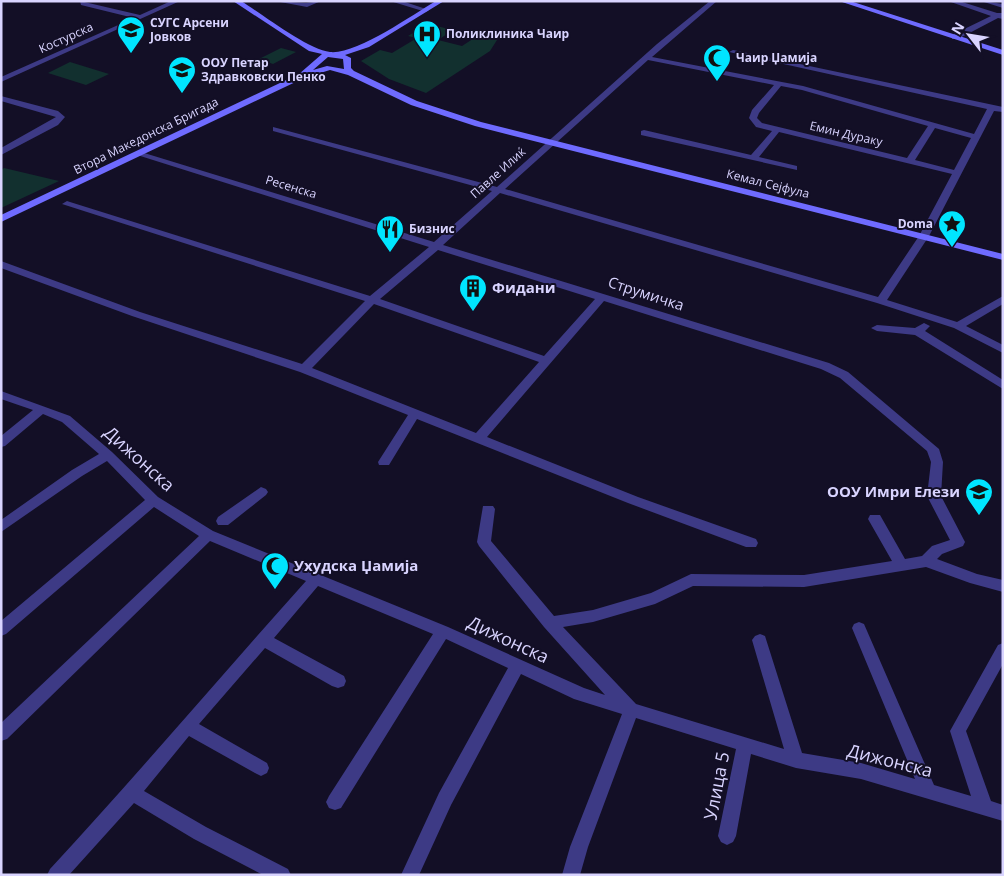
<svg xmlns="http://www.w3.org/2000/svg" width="1004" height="876" font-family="'Open Sans',sans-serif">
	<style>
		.green { fill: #12302f }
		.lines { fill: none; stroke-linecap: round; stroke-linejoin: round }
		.street { fill: #3d3a85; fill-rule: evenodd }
		.secondary { fill: #6f6bff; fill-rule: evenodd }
		.labels { text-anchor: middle; stroke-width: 4; stroke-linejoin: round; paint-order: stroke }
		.far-poi-label { font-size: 12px; font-weight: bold; fill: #d9d4ff; stroke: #130f26; text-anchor: start }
		.far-street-label { font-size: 12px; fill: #d9d4ff; stroke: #130f26 }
		.poi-label { font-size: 15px; font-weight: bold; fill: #d9d4ff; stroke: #130f26; text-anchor: start }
		.street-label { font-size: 15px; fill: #d9d4ff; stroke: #130f26 }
		.near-street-label { font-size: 18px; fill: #d9d4ff; stroke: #130f26 }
	</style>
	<rect width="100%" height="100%" fill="#130f26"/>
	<path class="green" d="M428 24 453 30 438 40 462 46 482 33 497 40 490 51 426 93 389 79 361 61 380 50 392 53 417 38 408 36Z
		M281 48 296 52 273 64 259 59Z
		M70 62 109 74 86 85 48 73Z
		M4 168 59 181 1 208V170Z"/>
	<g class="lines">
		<path class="street" d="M80 1 140 15 171 1H180L1 82V77L134 18 81 5Z
			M275 1 306 3 321 1 307 7Z
			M390 1H402L429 10 426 12Z
			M710 1H717L652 57 803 86 974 134 987 109 729 52 733 50 1003 107V112L994 111 929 236 887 300 957 322 1003 296V304L966 326 1003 345V353L954 328 877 303 500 193 443 245 829 363 848 372 939 449 943 462 941 496 965 542 963 546 942 554 937 559 977 574 1003 580V592L970 583 926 567 804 587 693 586 655 604 593 622 563 627 636 704 784 749 752 640 755 636 760 634 765 636 802 753 861 763 915 779 852 628 854 624 859 622 864 624 934 785 971 796 950 731 998 645 1003 643V664L966 731 991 801 1003 805V821L861 779 796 768 751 754 736 836 733 842 727 845 721 842 718 836 736 749 636 718 588 847 580 875H562L570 847 622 714 574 699 521 674 451 805 419 875H401L439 793 508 668 446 639 341 808 335 810 329 808 326 802 329 796 433 634 318 586 274 638 344 676 346 681 344 686 338 688 332 686 265 648 199 724 267 763 269 768 267 773 261 776 255 773 189 736 144 791 206 827 288 869 291 875H263L194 839 134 803 69 875H47L50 869C137 775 220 677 306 581L210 541 7 739 1 741V723L199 536 154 507 6 634 1 636V621L145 500 107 461 82 476 1 532V520L72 470 99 454 62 422 43 414 5 446 1 447V436L33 410 1 399V391L70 416 112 452 158 497 213 531 448 627 584 688 605 695 544 627 479 546 477 542 483 506H493L495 509 491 541 554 616 593 610 651 593 691 574 804 575 892 561 868 519 870 515H880L905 559 922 556 932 546 950 540 927 496 931 462 927 451 840 378 821 369 604 301 487 437 638 497 756 539 758 543 756 547H746L628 503 417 419 389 465H379L378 462 408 415 300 372 132 316 1 268V261L140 312 302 364 365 301 62 204 67 201 70 202 370 296 429 247 134 154 141 152 434 242 492 191 273 131V127L497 187 657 44ZM648 60 774 85 752 110 749 118 756 127 772 131 751 155 644 130 641 131V135L797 170V166L759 157 779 132 952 174 919 236 878 297 505 189ZM781 86 802 90 928 126 907 158 762 123 757 118 759 113ZM935 128 971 138 954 170 915 160ZM438 250 595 299 544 356 380 299ZM374 304 539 362 476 433 312 368Z
			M948 1H959L997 13H1002L1003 19 998 18 958 39H952V35L991 16Z
			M983 1 1003 4V8L984 2Z
			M1 96 58 111 65 117 58 125 1 155V148L56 117 1 101Z
			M924 323 930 326 925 331 1003 380V389L915 335 877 331 871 328 877 325 915 328Z
			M261 487 266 489 268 492 266 495 228 525H218L216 521 218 517Z"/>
		<path class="secondary" d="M233 1H241C262 14 308 50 330 52 356 55 412 15 436 1H444L369 47 345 55 351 58V68L354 71 417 101 481 122 1003 254V260L475 126 411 105 348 75 330 70 304 78 1 222V215L299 74 322 54 309 51ZM328 57 343 59 344 69 327 66 313 70Z
			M839 1H850L1003 50V55Z"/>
	</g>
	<defs>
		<g id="school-pin" transform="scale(1.4375)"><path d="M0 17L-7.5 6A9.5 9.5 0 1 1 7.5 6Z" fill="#00e5ff" stroke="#130f26"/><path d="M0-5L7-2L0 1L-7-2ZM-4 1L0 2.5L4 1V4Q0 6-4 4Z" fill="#111"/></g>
		<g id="hospital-pin" transform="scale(1.4375)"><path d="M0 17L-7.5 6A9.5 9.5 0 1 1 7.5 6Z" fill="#00e5ff" stroke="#130f26"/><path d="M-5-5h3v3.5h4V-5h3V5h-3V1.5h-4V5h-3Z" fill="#111"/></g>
		<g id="mosque-pin" transform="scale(1.4375)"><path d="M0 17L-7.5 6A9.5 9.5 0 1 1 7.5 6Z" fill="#00e5ff" stroke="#130f26"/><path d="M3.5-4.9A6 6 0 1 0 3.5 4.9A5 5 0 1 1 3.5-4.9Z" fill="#111"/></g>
		<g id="sight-pin" transform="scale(1.4375)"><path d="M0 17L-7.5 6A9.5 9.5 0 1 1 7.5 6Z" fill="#00e5ff" stroke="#130f26"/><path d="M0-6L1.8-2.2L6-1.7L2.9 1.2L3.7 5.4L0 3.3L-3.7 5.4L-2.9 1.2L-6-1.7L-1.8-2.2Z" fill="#111"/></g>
		<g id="restaurant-pin" transform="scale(1.4375)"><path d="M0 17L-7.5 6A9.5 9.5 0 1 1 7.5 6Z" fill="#00e5ff" stroke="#130f26"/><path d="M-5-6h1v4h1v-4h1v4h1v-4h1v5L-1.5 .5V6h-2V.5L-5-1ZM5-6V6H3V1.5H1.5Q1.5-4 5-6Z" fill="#111"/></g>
		<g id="building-pin" transform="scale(1.4375)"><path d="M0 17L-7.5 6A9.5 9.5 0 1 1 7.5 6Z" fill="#00e5ff" stroke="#130f26"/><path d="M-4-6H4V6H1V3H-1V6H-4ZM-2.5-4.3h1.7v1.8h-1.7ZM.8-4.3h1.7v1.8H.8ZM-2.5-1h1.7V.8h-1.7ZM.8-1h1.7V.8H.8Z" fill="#111"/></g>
	</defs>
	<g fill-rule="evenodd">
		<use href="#school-pin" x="131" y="30"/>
		<use href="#hospital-pin" x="427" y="34"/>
		<use href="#mosque-pin" x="717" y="58"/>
		<use href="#school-pin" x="182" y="70"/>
		<use href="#sight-pin" x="952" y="224"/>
		<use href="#restaurant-pin" x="390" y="229"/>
		<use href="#building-pin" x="473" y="288"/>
		<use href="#school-pin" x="979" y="492"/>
		<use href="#mosque-pin" x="275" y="566"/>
	</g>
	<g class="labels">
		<g class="far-poi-label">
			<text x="150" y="27">СУГС Арсени<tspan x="150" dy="14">Јовков</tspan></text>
			<text x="446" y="38">Поликлиника Чаир</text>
			<text x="736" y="62">Чаир Џамија</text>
			<text x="201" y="67">ООУ Петар<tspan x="201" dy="14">Здравковски Пенко</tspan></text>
			<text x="933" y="228" text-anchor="end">Doma</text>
			<text x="409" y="233">Бизнис</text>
		</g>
		<g class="far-street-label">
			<text transform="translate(66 38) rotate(-24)" y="4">Костурска</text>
			<text transform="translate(846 134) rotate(13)" y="4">Емин Дураку</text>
			<text transform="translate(146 136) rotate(-26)" y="4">Втора Македонска Бригада</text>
			<text transform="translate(498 173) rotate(-42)" y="4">Павле Илиќ</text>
			<text transform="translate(768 184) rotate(14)" y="4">Кемал Сејфула</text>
			<text transform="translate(291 187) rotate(17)" y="4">Ресенска</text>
		</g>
		<g class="poi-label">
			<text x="492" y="293">Фидани</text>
			<text x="960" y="497" text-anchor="end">ООУ Имри Елези</text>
			<text x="294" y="571">Ухудска Џамија</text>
		</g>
		<g class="street-label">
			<text transform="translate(646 294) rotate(18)" y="5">Струмичка</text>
		</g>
		<g class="near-street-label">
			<text transform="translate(139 459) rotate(42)" y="6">Дижонска</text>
			<text transform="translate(508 640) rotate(25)" y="6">Дижонска</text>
			<text transform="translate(890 761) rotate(14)" y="6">Дижонска</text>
			<text transform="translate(717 786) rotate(-79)" y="6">Улица 5</text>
		</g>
	</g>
	<rect width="1004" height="876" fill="none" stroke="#d9d4ff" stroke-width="5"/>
	<g transform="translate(969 35) rotate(301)" stroke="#130f26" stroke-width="4" paint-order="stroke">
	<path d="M0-4L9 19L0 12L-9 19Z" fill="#d9d4ff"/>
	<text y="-8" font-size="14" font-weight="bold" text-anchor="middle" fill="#d9d4ff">N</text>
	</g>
</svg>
